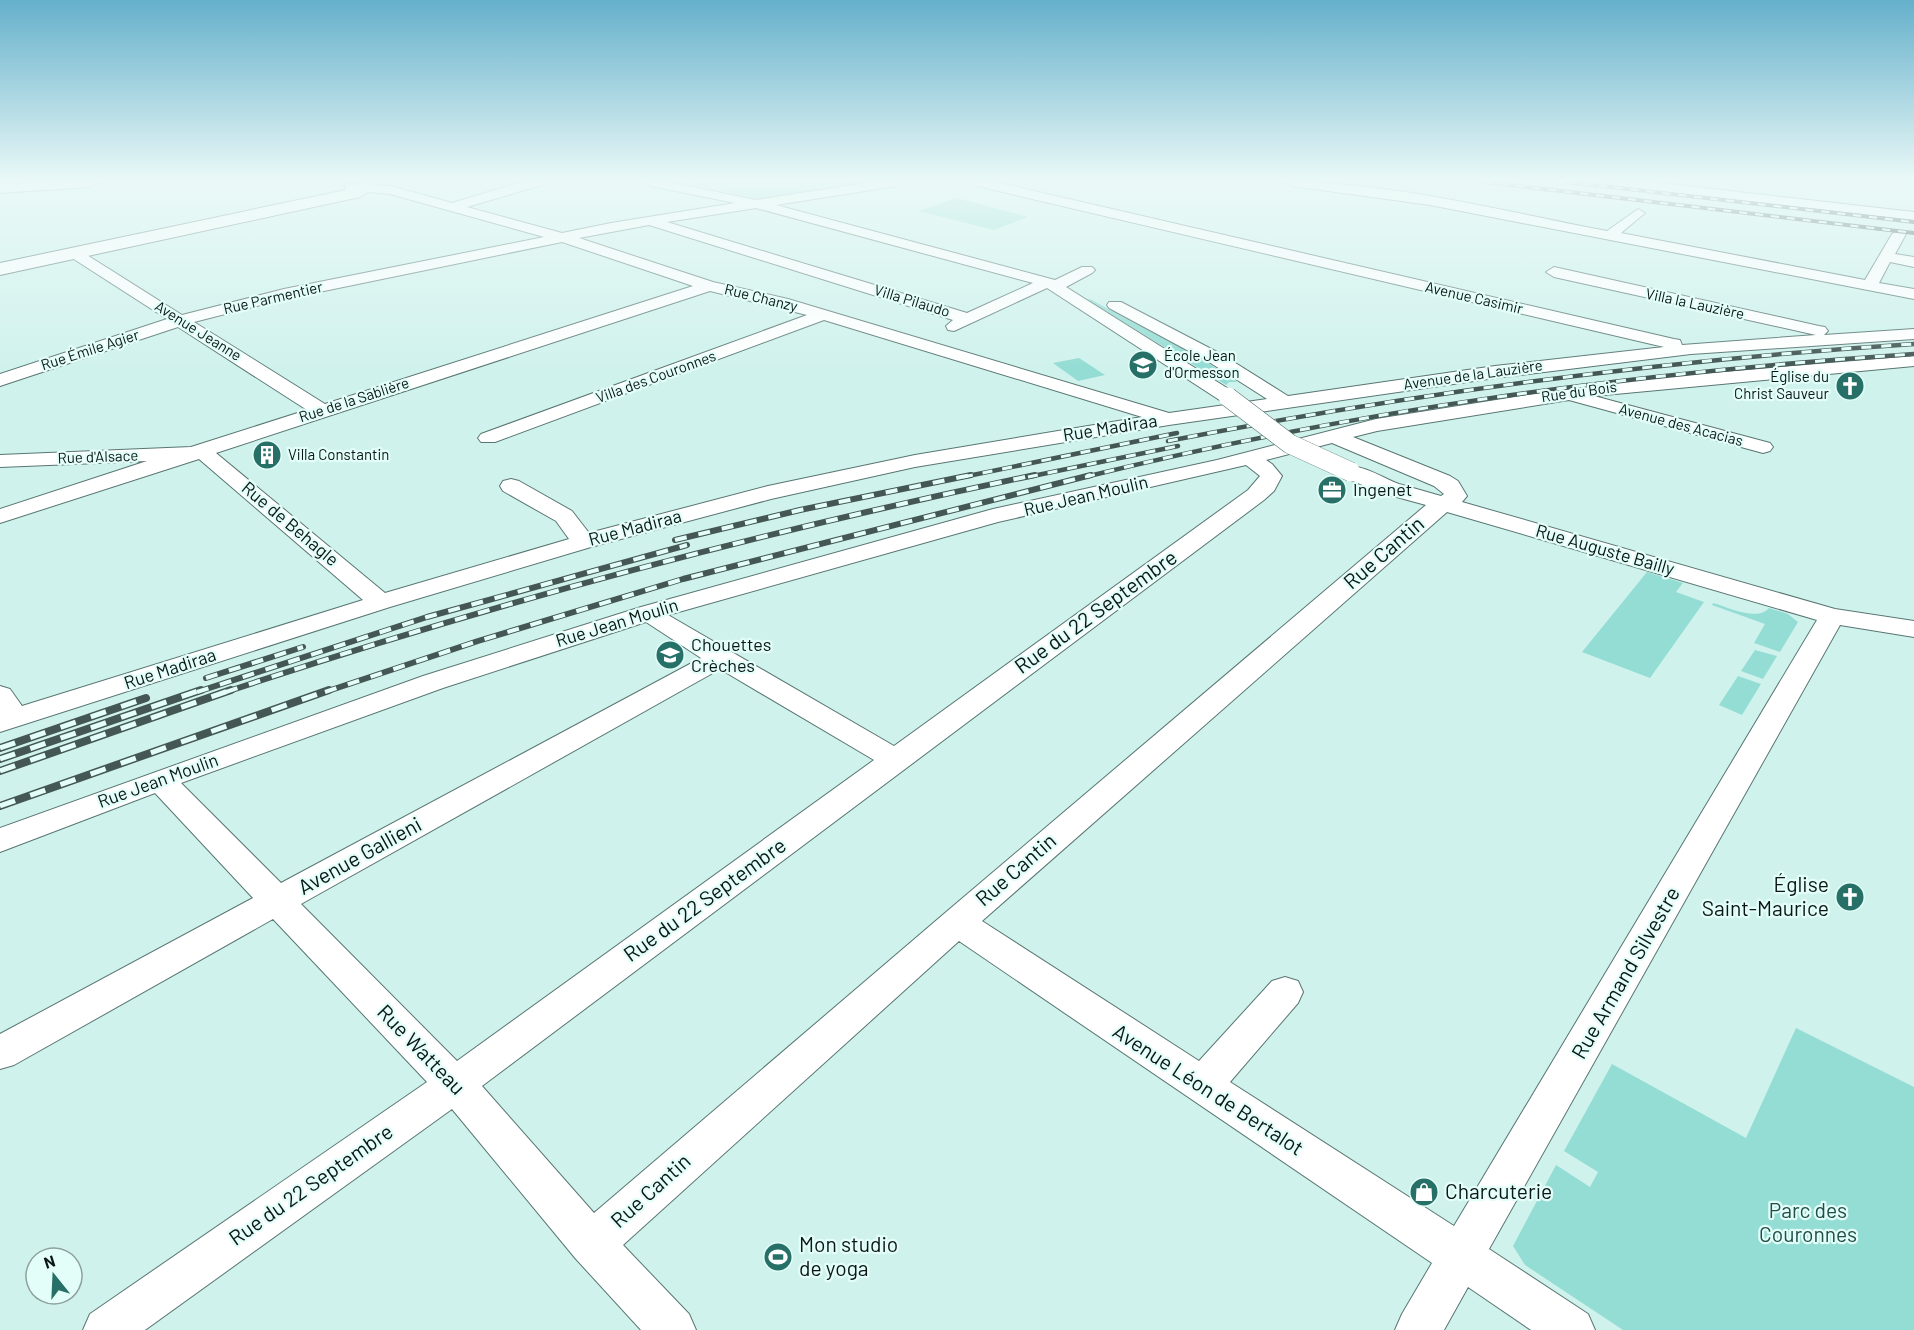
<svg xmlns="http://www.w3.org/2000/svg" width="1914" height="1330" font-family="Barlow,sans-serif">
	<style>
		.green { fill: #94ddd4 }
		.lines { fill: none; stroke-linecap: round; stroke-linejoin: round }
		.street-casing { stroke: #587672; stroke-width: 2 }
		.secondary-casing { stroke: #587672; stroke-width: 2 }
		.street { fill: #fff; fill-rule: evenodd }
		.secondary { fill: #fff; fill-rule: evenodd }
		.rail-far3-casing { stroke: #445754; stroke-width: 4 }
		.rail-far2-casing { stroke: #445754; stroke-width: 4.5 }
		.rail-far1-casing { stroke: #445754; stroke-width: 6 }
		.rail-casing { stroke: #445754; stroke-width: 8 }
		.rail-far3 { stroke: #e3fef9; stroke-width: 2; stroke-dasharray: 8; stroke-linecap: butt }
		.rail-far2 { stroke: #e3fef9; stroke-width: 3; stroke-dasharray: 10; stroke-linecap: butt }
		.rail-far1 { stroke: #e3fef9; stroke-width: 4; stroke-dasharray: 12; stroke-linecap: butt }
		.rail { stroke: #e3fef9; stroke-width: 5; stroke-dasharray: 16; stroke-linecap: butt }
		.street-bridge-casing { stroke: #587672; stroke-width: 20; stroke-linecap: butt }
		.street-bridge { stroke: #fff; stroke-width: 19 }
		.labels { text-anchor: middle; stroke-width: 4.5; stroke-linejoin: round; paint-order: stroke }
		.far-street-label { font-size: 15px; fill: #0b1715; stroke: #e3fef9 }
		.far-poi-label { font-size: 15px; fill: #0b1715; stroke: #e3fef9; text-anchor: start }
		.street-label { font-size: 18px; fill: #0b1715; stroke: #e3fef9 }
		.poi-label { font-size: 18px; fill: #0b1715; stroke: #e3fef9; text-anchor: start }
		.near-street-label { font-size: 21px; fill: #0b1715; stroke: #e3fef9 }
		.near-poi-label { font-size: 21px; fill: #0b1715; stroke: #e3fef9; text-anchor: start }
		.near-park-label { font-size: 21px; fill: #204e49; stroke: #e3fef9 }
	</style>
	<rect width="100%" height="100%" fill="#d0f2ed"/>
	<path class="green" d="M695 182H873L768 198H753L697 185Z
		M956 198 1028 217 994 230 919 211Z
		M1090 299 1205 361 1237 382H1229L1226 385 1088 300Z
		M1079 358 1105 375 1078 381 1053 363Z
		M1647 572 1683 583 1676 592 1704 602 1650 678 1582 652Z
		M1713 603C1728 607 1757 622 1769 608L1788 614 1798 622 1780 652 1754 643 1765 624 1712 605Z
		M1755 650 1777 656 1763 679 1741 671Z
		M1738 676 1761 684 1742 715 1719 705Z
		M1796 1028 1914 1087V1330H1623L1525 1265 1513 1246 1556 1165 1590 1187 1598 1172 1564 1151 1612 1064 1746 1138Z"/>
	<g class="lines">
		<g class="street-casing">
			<path id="street" d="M522 182H543L542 185 467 207 562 233 611 223 735 203 651 186 645 182H670L756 200 871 182H903L897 186 776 205 1055 280 1082 267H1092L1095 270 1092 273 1066 287 1235 393 1238 397 1235 401H1221L1047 288 954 331 948 330 946 326 953 320 649 225 579 238 713 282 788 299 1169 413 1267 399 1209 362 1109 308 1107 305 1109 302H1121L1221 354 1288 396 1495 366 1664 347 977 186 971 182H995L1674 339 1680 340 1682 345 1816 335 1554 277 1546 272 1554 267 1819 326 1825 327 1828 331 1824 335 1914 329V339L1691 354 1495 378 1169 425 915 467 771 499 591 547 390 607 0 732V686L10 689 22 706 363 600 199 459 0 523V509L147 461 0 467V455L191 447 307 410 178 327 0 386V374L167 319 69 256 67 253 69 250H79L182 315 284 289 544 237 390 194 346 190 345 187 346 184 391 186 452 203ZM756 208 1033 283 967 313 667 222ZM562 242 693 286 325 404 194 322 285 299ZM710 291 807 315 481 434 478 438 481 442H495L824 320 1142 417 915 455 768 486 589 533 572 511 519 481 511 479 503 481 500 486 503 491 556 521 569 539 385 593 216 453Z
				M1286 182C1393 182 1502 211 1607 231L1638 209 1645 213 1621 233 1865 280 1892 234 1899 230 1906 234 1895 254 1914 257V267L1890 262 1879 283 1914 289V299L1430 205 1292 186Z
				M1609 182H1651L1914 212V220L1615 186Z
				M1914 356V366L1594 396 1770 443 1773 447 1770 451 1763 453 1569 400 1377 431 1353 437 1450 476 1458 481 1467 496 1462 502 1835 609 1914 621V637L1840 625 1489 1249 1588 1314 1595 1330H1531L1468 1287 1444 1330H1395L1402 1314 1432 1263 959 941 623 1245 689 1314 696 1330H641L576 1259 452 1109 145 1330H83L90 1314 427 1082 273 919 14 1065 0 1069V1034L253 898 155 793 0 852V828L423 676 641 607 993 509 1217 460 1376 419 1615 381ZM1332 443 1434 486 1444 494 1441 496C1427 492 1413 488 1399 484 1382 478 1362 463 1343 467L1340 472 1343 477 1382 493 1426 505 945 913 594 1213 482 1086 1264 500 1274 491 1282 476 1272 464 1266 460ZM1246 465 1260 476 1248 490 894 746 668 615 998 522ZM1447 512 1817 620 1454 1226 1230 1082 1298 1003 1303 992 1298 981 1285 977 1272 981 1199 1061 982 921ZM646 622 701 658 281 883 181 783 443 688ZM720 669 874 760 457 1061 301 904Z"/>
		</g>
		<g class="secondary-casing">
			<path id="secondary" d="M98 182 90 187 0 193V183Z
				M358 182H374L376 187 360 197 0 275V263L355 188 360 185Z"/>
		</g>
		<use href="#street" class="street"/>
		<use href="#secondary" class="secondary"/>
		<g class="rail-far3-casing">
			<path id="rail-far3" d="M1485 182 1914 233
				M1567 182 1914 222"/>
		</g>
		<g class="rail-far2-casing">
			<path id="rail-far2" d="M1168 441C1415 393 1663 360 1914 344
				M963 477 1177 433
				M1028 477 1178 446
				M1085 477C1360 409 1632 373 1914 354"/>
		</g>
		<g class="rail-far1-casing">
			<path id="rail-far1" d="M675 540 800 510 971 475
				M206 678 303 647
				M197 692 427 617 687 545
				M226 692C492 603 761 532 1035 475
				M325 692 478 641 683 579 1091 475"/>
		</g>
		<g class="rail-casing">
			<path id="rail" d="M0 748 146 698
				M0 759 201 690
				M0 771 231 690
				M0 806 329 690"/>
		</g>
		<use href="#rail-far3" class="rail-far3"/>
		<use href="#rail-far2" class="rail-far2"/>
		<use href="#rail-far1" class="rail-far1"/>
		<use href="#rail" class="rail"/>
		<g class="street-bridge-casing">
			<path id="street-bridge" d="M1228 397 1290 444 1351 472"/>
		</g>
		<use href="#street-bridge" class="street-bridge"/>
	</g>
	<linearGradient id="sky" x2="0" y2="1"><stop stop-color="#65b0cb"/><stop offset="0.49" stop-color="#eaf9f7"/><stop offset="1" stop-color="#eaf9f7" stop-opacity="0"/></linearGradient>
	<rect width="1914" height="368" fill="url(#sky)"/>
	<defs>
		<g id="school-disc" transform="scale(1.5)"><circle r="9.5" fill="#277068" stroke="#e3fef9"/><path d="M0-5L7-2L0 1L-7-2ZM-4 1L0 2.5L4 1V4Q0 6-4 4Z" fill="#fff"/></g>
		<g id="church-disc" transform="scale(1.5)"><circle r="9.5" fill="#277068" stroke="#e3fef9"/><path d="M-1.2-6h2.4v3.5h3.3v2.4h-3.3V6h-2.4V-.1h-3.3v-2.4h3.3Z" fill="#fff"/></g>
		<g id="building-disc" transform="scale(1.5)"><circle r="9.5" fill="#277068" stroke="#e3fef9"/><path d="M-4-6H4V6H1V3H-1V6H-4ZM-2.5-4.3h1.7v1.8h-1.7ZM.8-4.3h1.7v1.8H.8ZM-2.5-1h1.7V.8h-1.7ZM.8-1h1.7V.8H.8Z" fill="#fff"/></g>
		<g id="office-disc" transform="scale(1.5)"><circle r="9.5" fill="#277068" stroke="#e3fef9"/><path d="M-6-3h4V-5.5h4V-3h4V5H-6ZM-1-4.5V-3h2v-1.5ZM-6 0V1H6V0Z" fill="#fff"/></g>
		<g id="shop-disc" transform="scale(1.5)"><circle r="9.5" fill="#277068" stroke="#e3fef9"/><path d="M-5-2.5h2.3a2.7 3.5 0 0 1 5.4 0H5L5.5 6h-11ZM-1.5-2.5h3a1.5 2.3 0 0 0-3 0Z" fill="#fff"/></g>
		<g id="stadium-disc" transform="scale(1.5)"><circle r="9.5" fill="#277068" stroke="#e3fef9"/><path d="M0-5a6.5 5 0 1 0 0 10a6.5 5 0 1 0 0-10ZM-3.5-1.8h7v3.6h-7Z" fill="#fff"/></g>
	</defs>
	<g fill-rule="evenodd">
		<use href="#school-disc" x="1143" y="365"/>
		<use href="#church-disc" x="1850" y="386"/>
		<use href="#building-disc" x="267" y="455"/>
		<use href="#office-disc" x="1332" y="490"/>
		<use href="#school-disc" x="670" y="655"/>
		<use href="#church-disc" x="1850" y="897"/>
		<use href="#shop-disc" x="1424" y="1192"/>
		<use href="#stadium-disc" x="778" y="1257"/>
	</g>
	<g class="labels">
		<g class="far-street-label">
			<text transform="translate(273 298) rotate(-13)" y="5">Rue Parmentier</text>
			<text transform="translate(761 298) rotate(14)" y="5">Rue Chanzy</text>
			<text transform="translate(1474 298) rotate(13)" y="5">Avenue Casimir</text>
			<text transform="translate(912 301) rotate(17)" y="5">Villa Pilaudo</text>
			<text transform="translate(1695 304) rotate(12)" y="5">Villa la Lauzière</text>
			<text transform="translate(198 331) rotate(32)" y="5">Avenue Jeanne</text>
			<text transform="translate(90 350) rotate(-18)" y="5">Rue Émile Agier</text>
			<text transform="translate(1473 375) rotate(-8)" y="5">Avenue de la Lauzière</text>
			<text transform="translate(656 377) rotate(-20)" y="5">Villa des Couronnes</text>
			<text transform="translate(1579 392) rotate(-8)" y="5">Rue du Bois</text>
			<text transform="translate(354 400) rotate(-18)" y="5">Rue de la Sablière</text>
			<text transform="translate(1681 425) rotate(15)" y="5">Avenue des Acacias</text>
			<text transform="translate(98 457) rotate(-2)" y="5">Rue d'Alsace</text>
		</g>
		<g class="far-poi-label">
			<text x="1164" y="361">École Jean<tspan x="1164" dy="17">d'Ormesson</tspan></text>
			<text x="1829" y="382" text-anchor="end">Église du<tspan x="1829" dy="17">Christ Sauveur</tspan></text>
			<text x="288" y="460">Villa Constantin</text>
		</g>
		<g class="street-label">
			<text transform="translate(1110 428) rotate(-9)" y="6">Rue Madiraa</text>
			<text transform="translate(1086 496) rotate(-13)" y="6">Rue Jean Moulin</text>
			<text transform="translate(290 524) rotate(40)" y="6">Rue de Behagle</text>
			<text transform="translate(635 528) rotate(-15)" y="6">Rue Madiraa</text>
			<text transform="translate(1605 550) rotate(16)" y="6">Rue Auguste Bailly</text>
			<text transform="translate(617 623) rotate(-17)" y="6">Rue Jean Moulin</text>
			<text transform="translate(170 669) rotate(-18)" y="6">Rue Madiraa</text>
			<text transform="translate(158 781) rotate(-20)" y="6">Rue Jean Moulin</text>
		</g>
		<g class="poi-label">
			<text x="1353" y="496">Ingenet</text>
			<text x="691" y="651">Chouettes<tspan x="691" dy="21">Crèches</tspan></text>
		</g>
		<g class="near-street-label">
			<text transform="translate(1384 553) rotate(-41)" y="7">Rue Cantin</text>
			<text transform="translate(1096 612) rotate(-36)" y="7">Rue du 22 Septembre</text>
			<text transform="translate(360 856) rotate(-29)" y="7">Avenue Gallieni</text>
			<text transform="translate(1016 870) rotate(-41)" y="7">Rue Cantin</text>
			<text transform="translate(705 900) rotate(-36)" y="7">Rue du 22 Septembre</text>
			<text transform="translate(1626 973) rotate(-60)" y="7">Rue Armand Silvestre</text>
			<text transform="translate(421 1050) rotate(46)" y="7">Rue Watteau</text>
			<text transform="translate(1208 1090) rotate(33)" y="7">Avenue Léon de Bertalot</text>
			<text transform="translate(311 1185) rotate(-35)" y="7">Rue du 22 Septembre</text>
			<text transform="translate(651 1191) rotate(-42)" y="7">Rue Cantin</text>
		</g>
		<g class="near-poi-label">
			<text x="1829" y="892" text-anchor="end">Église<tspan x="1829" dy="24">Saint-Maurice</tspan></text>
			<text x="1445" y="1199">Charcuterie</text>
			<text x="799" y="1252">Mon studio<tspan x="799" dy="24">de yoga</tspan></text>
		</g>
		<g class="near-park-label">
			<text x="1808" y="1218">Parc des<tspan x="1808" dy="24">Couronnes</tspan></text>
		</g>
	</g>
	<g transform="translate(54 1276) rotate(342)"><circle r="28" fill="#e3fef9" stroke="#8da29e" stroke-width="1.5"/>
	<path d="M0-4.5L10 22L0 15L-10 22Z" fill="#277068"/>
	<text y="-9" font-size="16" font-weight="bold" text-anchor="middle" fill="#0b1715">N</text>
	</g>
</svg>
